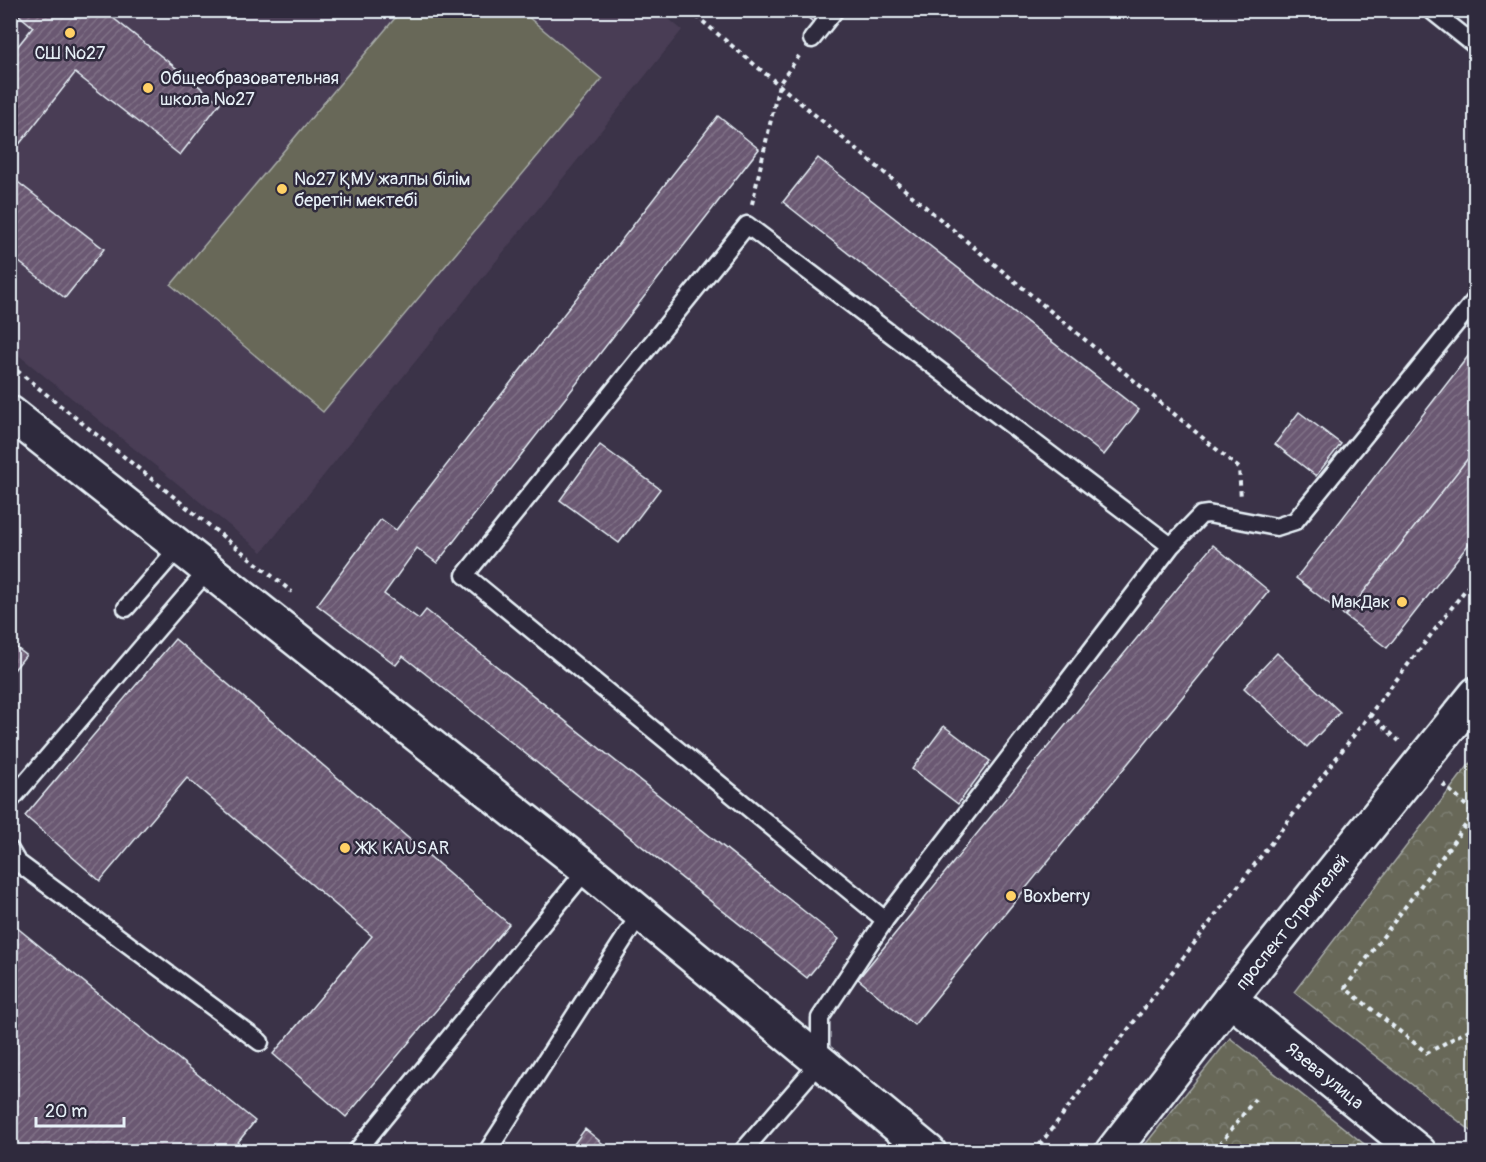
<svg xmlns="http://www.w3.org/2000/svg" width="1486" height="1162" font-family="Pangolin,sans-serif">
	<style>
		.built { fill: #493e55 }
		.green { fill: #676859; stroke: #a8aca8; stroke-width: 1.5 }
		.forest { fill: url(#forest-crowns); stroke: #a8aca8; stroke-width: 1.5 }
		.building { fill: url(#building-hatch); stroke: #e8f1f8; stroke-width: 1.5 }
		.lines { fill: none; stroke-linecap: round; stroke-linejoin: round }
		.service-casing { stroke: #e8f1f8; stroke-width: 21 }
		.minor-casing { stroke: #e8f1f8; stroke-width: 38 }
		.secondary-casing { stroke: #e8f1f8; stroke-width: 38 }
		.path { stroke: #e8f1f8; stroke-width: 4; stroke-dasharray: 4.5 4.5; stroke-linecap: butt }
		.service { stroke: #2f2a3d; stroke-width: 16 }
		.minor { stroke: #2f2a3d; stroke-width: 33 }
		.secondary { stroke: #2f2a3d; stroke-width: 33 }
		.poi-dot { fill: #ffd166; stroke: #2f2a3d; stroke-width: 2 }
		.labels { text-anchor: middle; stroke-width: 5; stroke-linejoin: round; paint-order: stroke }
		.poi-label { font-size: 18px; fill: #e8f1f8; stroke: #2f2a3d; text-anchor: start }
		.street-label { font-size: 18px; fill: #e8f1f8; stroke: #2f2a3d }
	</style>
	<defs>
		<pattern id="forest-crowns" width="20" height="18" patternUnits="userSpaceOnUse" patternTransform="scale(1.5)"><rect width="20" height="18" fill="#676859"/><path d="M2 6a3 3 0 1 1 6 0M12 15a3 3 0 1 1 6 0" fill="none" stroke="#7d7e72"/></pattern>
		<pattern id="building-hatch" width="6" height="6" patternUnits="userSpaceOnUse" patternTransform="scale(1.5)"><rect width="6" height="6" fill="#6b5972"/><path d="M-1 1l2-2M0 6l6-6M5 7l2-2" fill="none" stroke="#807187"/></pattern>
	</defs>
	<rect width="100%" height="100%" fill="#3b3348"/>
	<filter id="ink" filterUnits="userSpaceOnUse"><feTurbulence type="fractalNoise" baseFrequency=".0167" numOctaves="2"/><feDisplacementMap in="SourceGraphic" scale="12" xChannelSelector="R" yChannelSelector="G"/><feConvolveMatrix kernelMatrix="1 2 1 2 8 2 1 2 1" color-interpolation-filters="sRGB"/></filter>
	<g filter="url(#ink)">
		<path class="built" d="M658 10 682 30 262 552 11 349 10 11Z"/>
		<path class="green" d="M401 11H521L602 79 323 412 171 285Z"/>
		<path class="forest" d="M1475 757V1134L1294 992Z
			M1230 1038 1373 1151H1140Z"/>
		<path class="building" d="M13 10H103L220 103 180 155 75 73 10 156V56L33 27Z
			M799 10H822L813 22Z
			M718 116 759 149 437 563 417 548 384 594 419 619 426 610 839 939 807 978 403 656 396 665 317 605 381 519 396 530Z
			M818 158 1139 410 1104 455 783 202Z
			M10 176 104 249 65 298 10 255Z
			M1476 346V448L1345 616 1296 578Z
			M1299 412 1341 444 1316 476 1275 444Z
			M600 445 660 489 619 543 560 500Z
			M1476 448V535L1387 648 1345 616Z
			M1213 545 1269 591 914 1025 858 979Z
			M175 639 509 924 346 1117 273 1054 372 936 187 778 100 881 25 816Z
			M10 643 26 655 10 675Z
			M1277 653 1340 712 1307 747 1244 688Z
			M944 726 990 761 958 804 912 769Z
			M10 922 255 1121 230 1152H10Z
			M585 1129 613 1152H568Z"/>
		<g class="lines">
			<g class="service-casing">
				<path id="service" d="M1431 10 1476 46
					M812 39 835 10
					M126 608 179 547
					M10 801 208 570
					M10 850 17 862 260 1042
					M885 920 465 575 747 225 1171 546
					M356 1152 587 869
					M487 1152 640 914
					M742 1152 820 1062V1018L885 920 1171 546 1201 515 1208 514 1276 527 1295 521 1476 299"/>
			</g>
			<g class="minor-casing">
				<g id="minor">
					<path d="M10 413 587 869 929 1152"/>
					<path id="s1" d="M1230 999 1419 1152"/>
				</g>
			</g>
			<g class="secondary-casing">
				<g id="secondary">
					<path id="s2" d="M1112 1152 1230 999 1476 694"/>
				</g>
			</g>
			<path class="path" d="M689 10 1239 468 1241 499
				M752 204 779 84 799 56
				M10 365 292 592
				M1370 714 1399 741
				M1443 784 1474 813 1476 821
				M1476 811 1345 988 1427 1053 1476 1026
				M1034 1152 1476 576
				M1214 1152 1255 1099"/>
			<use href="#service" class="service"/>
			<use href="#minor" class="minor"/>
			<use href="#secondary" class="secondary"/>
		</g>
	</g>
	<g class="poi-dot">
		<circle cx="70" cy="33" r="6"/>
		<circle cx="148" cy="88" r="6"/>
		<circle cx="282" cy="189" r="6"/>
		<circle cx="1402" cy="602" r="6"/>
		<circle cx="345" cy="848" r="6"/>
		<circle cx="1011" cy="896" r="6"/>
	</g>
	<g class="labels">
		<g class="poi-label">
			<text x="70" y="59" text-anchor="middle">СШ №27</text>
			<text x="160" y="84">Общеобразовательная<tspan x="160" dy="21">школа №27</tspan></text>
			<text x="294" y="185">No27 ҚМУ жалпы білім<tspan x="294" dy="21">беретін мектебі</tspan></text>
			<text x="1390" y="608" text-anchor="end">МакДак</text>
			<text x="357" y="854">ЖК KAUSAR</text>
			<text x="1023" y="902">Boxberry</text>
		</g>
		<g class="street-label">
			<text dy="6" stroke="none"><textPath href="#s2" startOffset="292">проспект Строителей</textPath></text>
			<text dy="6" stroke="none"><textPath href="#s1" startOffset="122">Язева улица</textPath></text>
		</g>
	</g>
	<rect width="1486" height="1162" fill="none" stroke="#2f2a3d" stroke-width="36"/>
	<rect x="18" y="18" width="1450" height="1126" fill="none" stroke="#e8f1f8" stroke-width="2" filter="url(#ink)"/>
	<path d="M36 1117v9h88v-9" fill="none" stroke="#e8f1f8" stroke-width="3"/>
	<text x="45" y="1117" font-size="18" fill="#e8f1f8" stroke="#2f2a3d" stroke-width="4.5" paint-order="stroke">20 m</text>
</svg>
